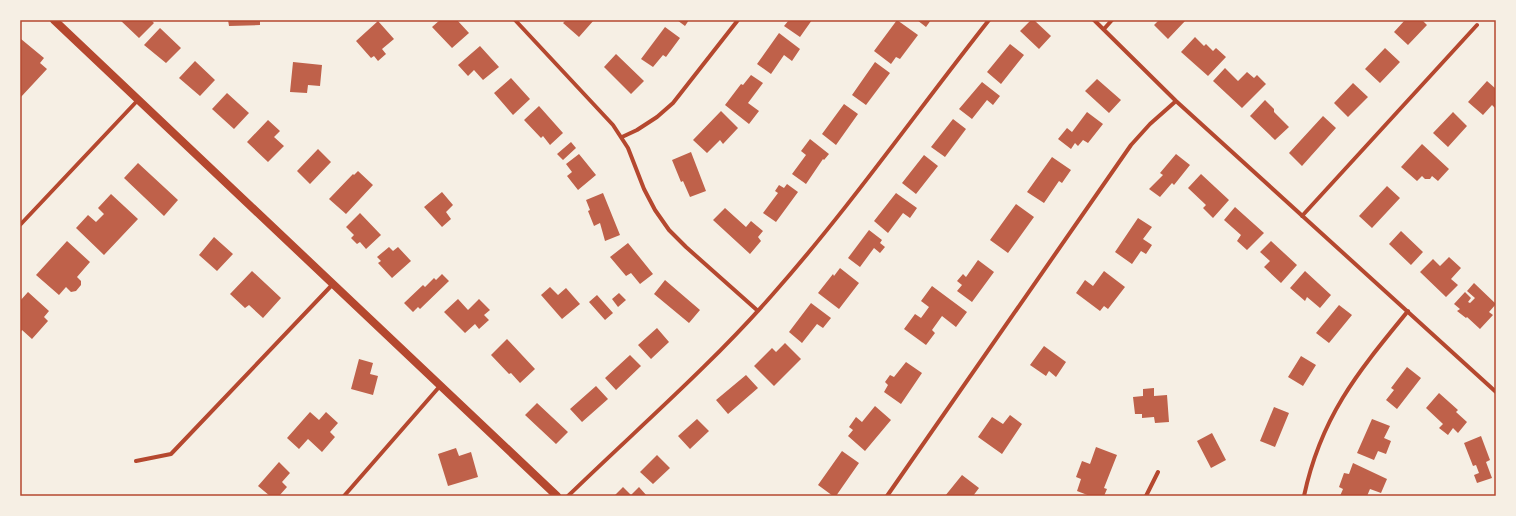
<svg xmlns="http://www.w3.org/2000/svg" width="1516" height="516" font-family="Rubik,sans-serif">
	<style>
		.building { fill: #bf614a }
		.lines { fill: none; stroke-linecap: round; stroke-linejoin: round }
		.minor { stroke: #b5482f; stroke-width: 4 }
		.secondary { stroke: #b5482f; stroke-width: 8 }
		.neatline { fill: none; stroke: #b5482f; stroke-width: 1.5 }
	</style>
	<rect width="100%" height="100%" fill="#f6efe4"/>
	<path class="building" d="M120 20H151L154 23 139 38Z
		M228 20H260V25L229 26Z
		M440 20H457L469 33 452 48 432 27Z
		M566 20H594L579 37 563 23Z
		M677 20H689L685 26Z
		M789 20H812L800 37 784 26Z
		M897 20 918 35 900 59 896 57 891 64 874 51Z
		M917 20H931L926 27Z
		M1031 20H1034L1051 36 1039 49 1020 31Z
		M1159 20H1186L1168 39 1154 25Z
		M1405 20H1422L1427 25 1408 45 1394 32Z
		M378 21 394 39 382 49 386 54 378 61 374 56 371 58 356 41Z
		M665 27 680 38 666 57 663 55 653 67 641 59Z
		M160 28 181 48 166 63 144 45Z
		M779 33 800 49 792 61 784 55 771 74 757 64Z
		M1195 37 1204 46 1206 44 1213 51 1216 48 1226 57 1208 76 1181 52Z
		M21 39 44 58 40 63 47 69 20 98Z
		M1010 44 1024 55 1001 84 987 72Z
		M480 46 499 67 483 80 474 70 468 76 458 65Z
		M1385 48 1400 62 1380 83 1365 69Z
		M616 54 644 81 631 94 604 67Z
		M195 61 215 80 200 96 179 78Z
		M293 62 322 65 320 86 308 85 307 93 290 92Z
		M875 62 890 73 866 105 852 95Z
		M1225 68 1238 81 1247 72 1254 78 1257 75 1266 84 1242 108 1213 81Z
		M751 75 763 83 748 103 759 111 749 124 725 105 741 84 743 85Z
		M511 78 530 99 513 115 494 93Z
		M1097 79 1121 100 1109 113 1085 91Z
		M1487 81 1496 89V109L1492 105 1483 115 1468 102Z
		M982 82 1000 96 993 105 987 100 972 119 959 109Z
		M1353 83 1368 97 1348 117 1334 103Z
		M227 93 249 113 234 129 212 109Z
		M1265 100 1274 109V112L1289 127 1275 140 1250 116Z
		M844 104 858 114 836 145 822 134Z
		M539 106 563 133 550 145 543 136 541 138 524 120Z
		M721 111 738 128 723 144 720 140 707 153 693 140Z
		M1087 112 1103 124 1088 143 1083 140 1078 146 1075 143 1071 149 1058 139 1067 128 1072 132Z
		M1453 112 1467 126 1448 147 1433 133Z
		M1323 116 1336 128 1302 166 1289 153Z
		M953 119 966 129 945 157 931 147Z
		M268 120 280 131 274 137 284 146 268 162 247 142Z
		M810 139 829 154 824 160 823 159 806 184 792 174 806 155 801 151Z
		M571 142 576 148 563 160 557 154Z
		M1422 144 1449 169 1438 181 1432 176 1430 179H1425L1422 176 1417 181 1401 167Z
		M318 149 331 162 310 184 297 171Z
		M691 152 706 191 690 197 683 181 681 182 672 160Z
		M579 154 596 175 578 190 567 176 572 172 566 164Z
		M1176 154 1190 165 1174 185 1172 183 1160 197 1149 189 1163 175 1160 173Z
		M924 155 938 166 916 194 902 183Z
		M1052 157 1071 170 1062 183 1059 181 1044 203 1027 192Z
		M138 163 178 200 164 216 124 178Z
		M358 171 373 185 346 214 329 199 353 174 354 175Z
		M1201 174 1229 200 1213 218 1203 208 1206 205 1188 188Z
		M787 184 798 192 776 222 763 213 778 193 775 191 779 185 784 188Z
		M1387 186 1400 198 1372 228 1359 216Z
		M442 192 453 205 446 212 451 219 442 227 424 207Z
		M603 193 620 235 605 241 600 223 594 226 588 211 590 210 586 200Z
		M896 193 917 208 910 218 903 213 888 233 874 221Z
		M111 194 138 219 104 255 76 228 88 215 96 222 104 214 98 208Z
		M1016 204 1034 217 1008 253 990 240Z
		M1235 207 1264 233 1247 250 1237 241 1241 235 1224 220Z
		M725 208 746 227 751 221 763 231 758 237 761 241 750 254 713 220Z
		M360 213 381 235 366 249 360 242 357 244 351 238 354 235 346 227Z
		M1138 218 1152 227 1143 239 1152 245 1146 254 1141 251 1132 264 1115 252Z
		M869 230 882 240 880 243 885 247 880 253 874 248 860 267 848 258Z
		M1401 231 1423 252 1411 265 1389 244Z
		M214 237 233 254 217 271 199 255Z
		M67 241 90 262 77 277 81 281V285L76 291 71 292 66 287 59 295 36 275Z
		M1271 241 1297 265 1281 283 1264 267 1270 261 1260 252Z
		M628 243 653 274 640 284 631 273 626 276 610 257Z
		M389 247 393 251 398 247 411 261 392 278 378 263 381 261 377 257Z
		M1449 257 1461 268 1451 279 1458 285 1446 297 1420 272 1433 259 1440 266Z
		M978 260 994 272 972 302 957 291 962 285 957 281 963 274 966 277Z
		M840 268 859 283 839 309 818 293 833 274 834 276Z
		M252 271 281 298 263 318 249 305 245 308 230 294Z
		M1104 271 1125 287 1108 309 1104 306 1100 311 1076 293 1085 280 1093 286Z
		M1305 271 1331 295 1320 308 1307 297 1305 301 1290 288Z
		M442 274 449 281 420 309 418 307 413 312 404 303 423 285 425 287 434 278 436 280Z
		M665 280 700 310 689 323 654 294Z
		M1474 283 1496 304 1489 312 1493 315 1480 329 1467 317 1466 318 1457 311 1460 309 1454 304 1465 292 1471 298 1468 302 1470 303 1475 298 1467 291Z
		M932 286 967 312 956 327 942 316 932 330 935 333 926 345 904 329 915 314 921 318 929 307 921 301Z
		M550 287 558 295 566 288 580 304 562 319 541 295Z
		M28 292 49 311 44 317 48 321 32 339 22 330 20 333V301Z
		M619 293 626 300 618 307 612 299Z
		M597 295 613 313 605 320 589 302Z
		M458 299 468 310 479 299 490 310 484 315 489 320 479 329 475 324 465 333 444 312Z
		M811 303 831 318 823 328 817 324 802 343 789 332Z
		M1339 305 1352 315 1329 343 1316 333Z
		M657 328 669 342 651 359 638 345Z
		M507 339 535 369 520 383 511 373 509 374 491 355Z
		M785 343 801 359 774 386 754 366 772 348 776 352Z
		M1044 346 1066 362 1056 377 1049 371 1046 376 1030 365Z
		M630 355 641 366 616 390 605 378Z
		M1301 356 1316 365 1303 386 1288 377Z
		M359 359 373 363 370 374 378 376 373 395 351 389Z
		M906 362 922 373 901 404 884 392 888 385 885 382 890 375 894 377Z
		M1407 367 1421 378 1397 409 1386 400 1394 390 1391 388Z
		M746 375 758 388 728 414 716 400Z
		M596 386 608 399 582 422 570 409Z
		M1154 388V396L1167 395 1169 422 1155 423 1154 417 1142 418V414H1135L1133 397 1143 396V389Z
		M1439 393 1458 410 1456 412 1467 422 1458 433 1453 428 1448 435 1439 428 1443 424 1426 408Z
		M537 403 568 432 556 444 525 415Z
		M875 406 891 420 865 451 848 436 853 430 849 427 856 417 862 422Z
		M1274 407 1289 413 1275 447 1260 441Z
		M310 412 319 420 326 412 338 423 330 432 335 437 322 452 308 439 299 449 287 438Z
		M1010 415 1022 424 1002 454 978 437 992 417 1003 424Z
		M697 419 709 431 690 449 678 436Z
		M1372 419 1390 426 1384 438 1391 441 1386 454 1378 451 1374 460 1357 453Z
		M1212 433 1226 460 1211 468 1197 441Z
		M1481 436 1490 460 1486 462 1492 478 1477 483 1474 475 1479 473 1476 465 1473 466 1464 443Z
		M1096 447 1117 455 1104 488 1107 489 1104 496H1090L1077 491 1081 479 1076 477 1082 461 1090 464Z
		M456 448 459 456 471 452 478 477 448 486 438 454Z
		M842 451 859 463 836 496H833L818 485Z
		M657 455 670 468 653 484 640 472Z
		M279 462 290 473 282 482 287 487 279 496H270L258 486Z
		M1353 463 1387 479 1381 493 1370 489 1367 496H1340L1343 489 1339 487 1344 473 1349 474Z
		M962 475 979 488 973 496H945Z
		M623 487 631 495 639 487 647 496H614Z"/>
	<g class="lines">
		<path class="minor" d="M515 20 613 125 628 148 644 189 655 210 669 230 686 247 758 311
			M1094 20 1176 101 1496 392
			M1104 29 1112 20
			M622 137 637 130 657 117 673 103 738 20
			M1302 216 1477 25
			M20 225 138 100
			M136 461 171 454 332 285
			M344 496 440 386
			M568 496C637 429 710 366 773 294 850 207 917 111 989 20
			M887 496 1131 145 1150 124 1176 101
			M1146 496 1158 472
			M1304 496C1321 416 1358 372 1408 311"/>
		<path class="secondary" d="M54 20 557 496"/>
	</g>
	<rect width="1516" height="516" fill="none" stroke="#f6efe4" stroke-width="42"/>
	<rect x="21" y="21" width="1474" height="474" class="neatline"/>
</svg>
